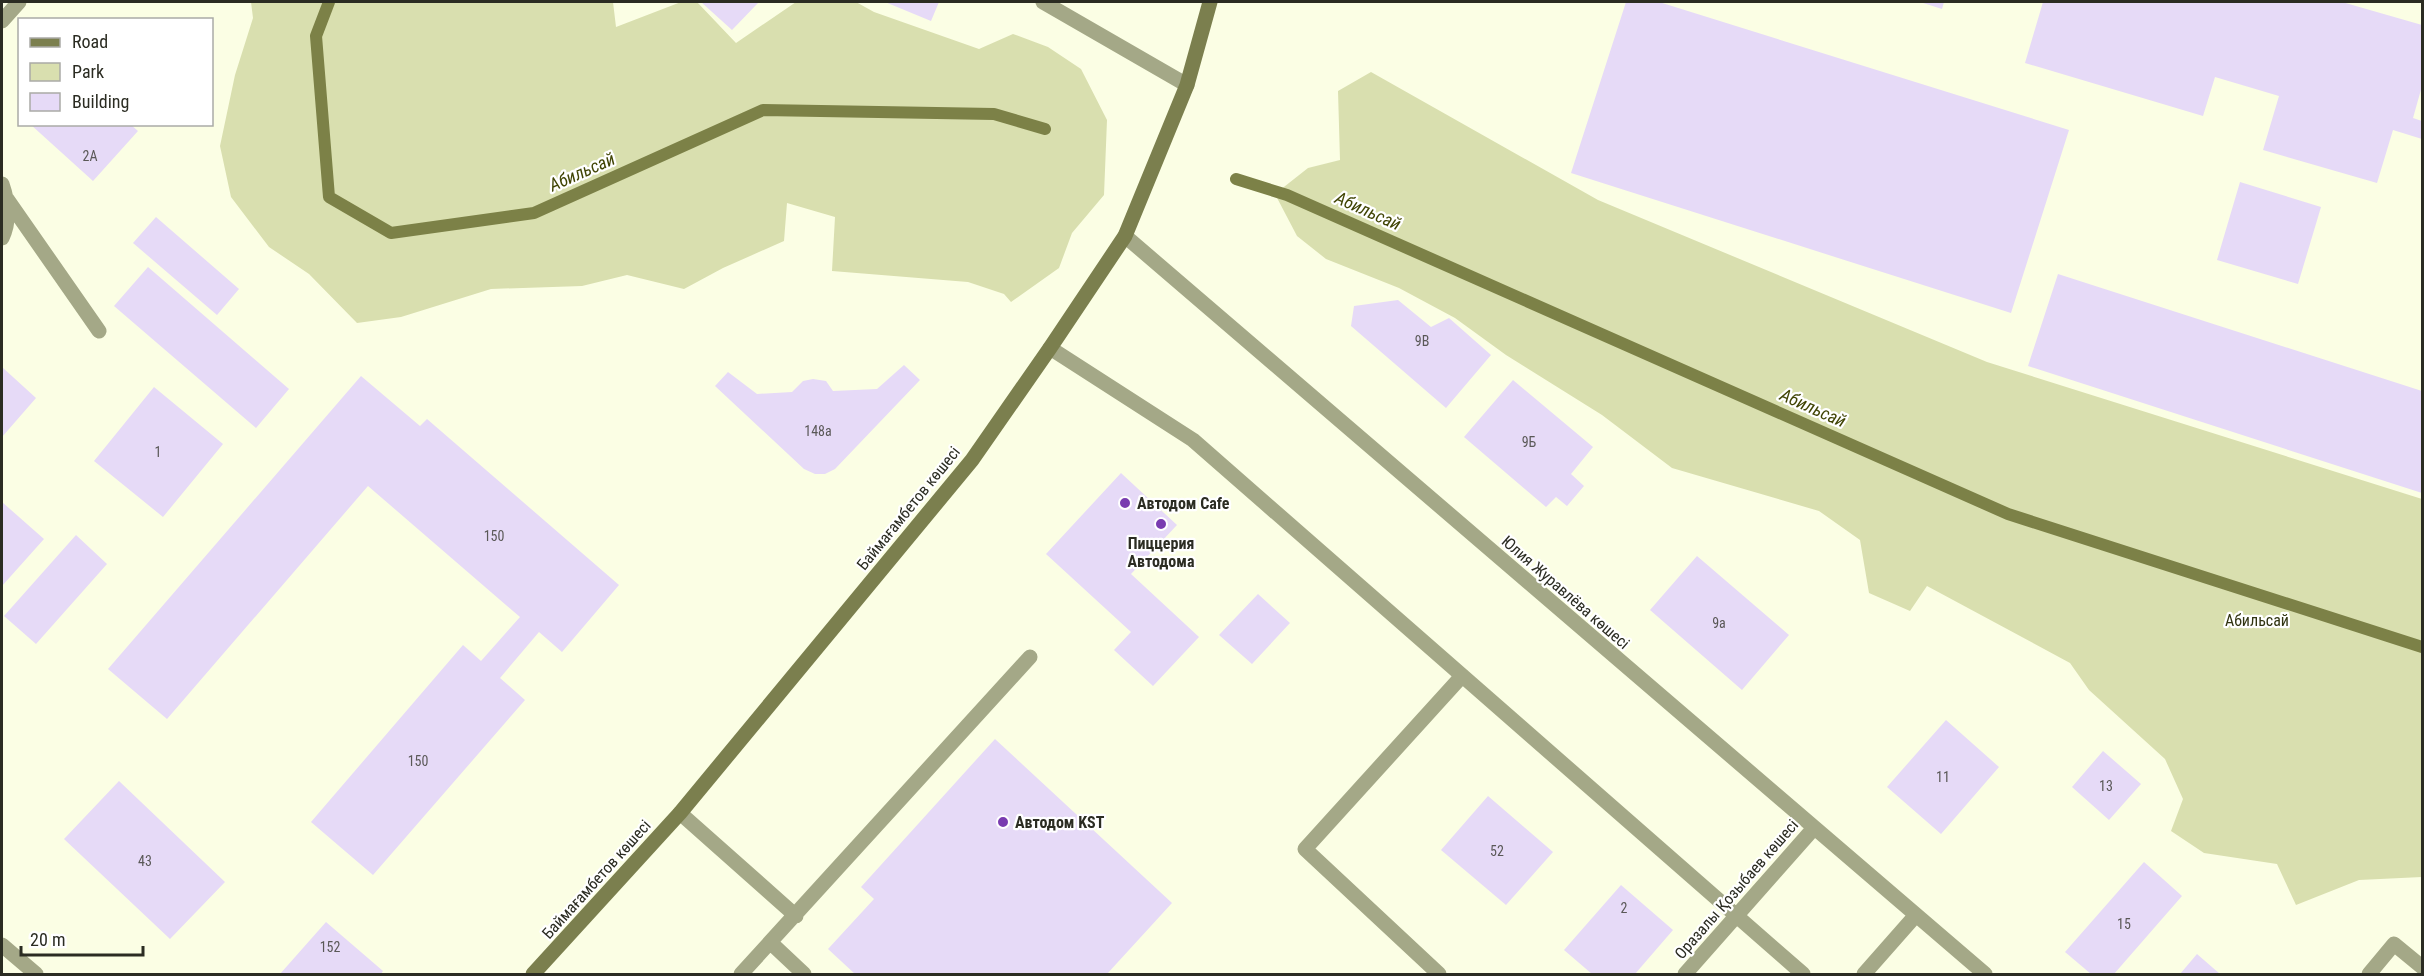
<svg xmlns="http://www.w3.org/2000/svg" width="2424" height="976" font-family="'Roboto Condensed',sans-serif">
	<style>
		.green { fill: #d9dfaf }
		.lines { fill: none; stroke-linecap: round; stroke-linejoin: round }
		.stream { stroke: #7c8147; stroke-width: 12 }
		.building { fill: #e6daf7 }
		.service { stroke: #a4a887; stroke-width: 15 }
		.minor { stroke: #a4a887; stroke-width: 15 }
		.tertiary { stroke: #a4a887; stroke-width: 15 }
		.secondary { stroke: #7b7f4e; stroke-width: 15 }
		.poi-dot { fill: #793bb0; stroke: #fff; stroke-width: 2 }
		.labels { text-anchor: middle; stroke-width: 4.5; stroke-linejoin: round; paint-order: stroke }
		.number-label { font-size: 14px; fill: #5a5857 }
		.poi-label { font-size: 16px; font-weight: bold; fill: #2b2c22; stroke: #fff; text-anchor: start }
		.street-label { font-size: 16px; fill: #2b2c22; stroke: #fff }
		.park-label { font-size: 16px; fill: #313411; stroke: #fff }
		.water-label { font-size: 18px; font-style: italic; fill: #404404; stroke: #fff }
	</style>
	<rect width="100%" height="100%" fill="#fbfee4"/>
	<path class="green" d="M251 2H613L616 27 681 2H697L736 43 796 2H856L874 12 979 49 1013 34 1048 47 1081 69 1107 120 1104 195 1072 233 1059 268 1011 302 1004 294 968 282 832 271 835 217 787 203 784 241 723 268 684 289 627 275 582 286 491 289 401 317 357 323 309 274 269 247 231 197 220 146 235 75 253 18Z
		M1371 72 1598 200 1987 362 2422 499V877L2359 880 2296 905 2277 864 2204 853 2171 831 2183 799 2165 759 2089 690 2070 663 1927 586 1910 611 1869 593 1860 540 1819 511 1672 468 1602 415 1506 355 1455 318 1399 288 1326 259 1297 236 1275 194 1308 168 1340 160 1338 91Z"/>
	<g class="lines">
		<path class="stream" d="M329 2 316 36 329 197 391 233 534 213 763 110 994 114 1045 129
			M1236 179 1287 195 2008 514 2422 647"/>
	</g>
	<path class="building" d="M701 2H759L732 30Z
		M885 2H939L931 21Z
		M1626 2H1659L2069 130 2011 313 1571 173Z
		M1920 2H1944L1942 9Z
		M2043 2H2342L2422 25V86L2413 118 2422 121V139L2393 130 2377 183 2263 150 2279 96 2215 77 2203 116 2025 63Z
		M30 124H130L138 131 93 181Z
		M2240 182 2321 207 2298 284 2217 260Z
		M156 217 239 289 217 315 133 243Z
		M148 267 289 389 256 428 114 306Z
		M2058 274 2422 391V493L2028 366Z
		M1398 300 1431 327 1449 318 1491 355 1446 408 1351 326 1354 306Z
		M904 365 920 380 835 469 825 474H815L804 469 715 386 728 372 757 394 792 392 803 381 813 379 826 381 833 391 877 389Z
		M2 367 36 398 2 437Z
		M361 376 420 426 427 419 619 585 562 652 539 632 500 678 525 700 373 875 311 822 463 645 481 661 520 617 368 486 167 719 108 669Z
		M1513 380 1593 447 1571 474 1584 486 1567 506 1556 497 1546 507 1464 437Z
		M154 387 223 444 163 517 94 461Z
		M1121 473 1177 525 1131 574 1199 637 1153 686 1114 650 1131 632 1046 554Z
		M2 502 44 539 2 586Z
		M76 535 107 564 36 644 4 616Z
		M1697 556 1789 635 1742 690 1650 610Z
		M1258 594 1290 623 1252 664 1219 635Z
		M1946 720 1999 767 1941 834 1887 787Z
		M995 739 1172 903 1107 974H855L828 949 874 899 861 887Z
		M2103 751 2141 784 2109 820 2072 787Z
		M119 781 225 882 170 939 64 839Z
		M1488 796 1553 852 1506 905 1441 850Z
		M2144 862 2182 896 2114 974H2091L2065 952Z
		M1621 885 1673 930 1635 974H1592L1564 950Z
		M326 922 383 971 381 974H280Z
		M2197 954 2220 974H2180Z"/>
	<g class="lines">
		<path class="service" d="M1043 2 1187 85
			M2 184C8 201 10 221 2 238
			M7 199 99 331
			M680 813 796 916
			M771 943 804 974
			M741 974 1030 657
			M1439 974 1305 849 1462 676
			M2369 974 2394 944 2422 967"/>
		<path class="minor" d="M2 21 19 2
			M1125 236 1985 974
			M1050 348 1193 440 1803 974
			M1685 974 1814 828
			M1864 974 1916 915"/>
		<path class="tertiary" d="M2 945 36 974"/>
		<path class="secondary" d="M533 974 680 813 972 460 1050 348 1125 236 1187 85 1210 2"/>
	</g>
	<g class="poi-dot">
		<circle cx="1125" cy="503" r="6"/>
		<circle cx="1161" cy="524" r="6"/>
		<circle cx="1003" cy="822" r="6"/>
	</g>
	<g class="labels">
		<g class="number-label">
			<text x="90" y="161">2А</text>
			<text x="1422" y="346">9В</text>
			<text x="818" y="436">148а</text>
			<text x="1529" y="447">9Б</text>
			<text x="158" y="457">1</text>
			<text x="494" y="541">150</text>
			<text x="1719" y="628">9а</text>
			<text x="418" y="766">150</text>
			<text x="1943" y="782">11</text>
			<text x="2106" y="791">13</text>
			<text x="1497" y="856">52</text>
			<text x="145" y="866">43</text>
			<text x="1624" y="913">2</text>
			<text x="2124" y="929">15</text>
			<text x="330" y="952">152</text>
		</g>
		<g class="poi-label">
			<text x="1137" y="509">Автодом Cafe</text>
			<text x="1161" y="549" text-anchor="middle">Пиццерия<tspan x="1161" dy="18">Автодома</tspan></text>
			<text x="1015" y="828">Автодом KST</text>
		</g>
		<g class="street-label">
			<text transform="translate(908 508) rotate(-51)" y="6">Баймағамбетов көшесі</text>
			<text transform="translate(1566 592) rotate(41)" y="6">Юлия Журавлёва көшесі</text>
			<text transform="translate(596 879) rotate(-48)" y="6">Баймағамбетов көшесі</text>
			<text transform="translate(1736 889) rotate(-49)" y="6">Оразалы Қозыбаев көшесі</text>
		</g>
		<g class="park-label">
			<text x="2257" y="626">Абильсай</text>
		</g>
		<g class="water-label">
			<text transform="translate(582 172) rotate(-24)" y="6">Абильсай</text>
			<text transform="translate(1368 211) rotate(24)" y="6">Абильсай</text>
			<text transform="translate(1813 408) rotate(24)" y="6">Абильсай</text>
		</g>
	</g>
	<rect width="2424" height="976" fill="none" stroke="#2b2c22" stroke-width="6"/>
	<rect x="18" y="18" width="195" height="108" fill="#ffffff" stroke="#aaaba7" stroke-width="1.5"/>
	<rect x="30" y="38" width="30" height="9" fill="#7b7f4e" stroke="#aaaba7" stroke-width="1.5"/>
	<text x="72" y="48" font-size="18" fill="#2b2c22">Road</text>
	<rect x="30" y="63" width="30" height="18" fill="#d9dfaf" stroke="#aaaba7" stroke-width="1.5"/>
	<text x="72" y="78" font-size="18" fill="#2b2c22">Park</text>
	<rect x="30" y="93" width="30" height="18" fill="#e6daf7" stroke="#aaaba7" stroke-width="1.5"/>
	<text x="72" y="108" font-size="18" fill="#2b2c22">Building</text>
	<path d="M21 946v9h122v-9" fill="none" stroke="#2b2c22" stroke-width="3"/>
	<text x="30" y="946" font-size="18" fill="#2b2c22" stroke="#ffffff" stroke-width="4.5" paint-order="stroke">20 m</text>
</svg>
